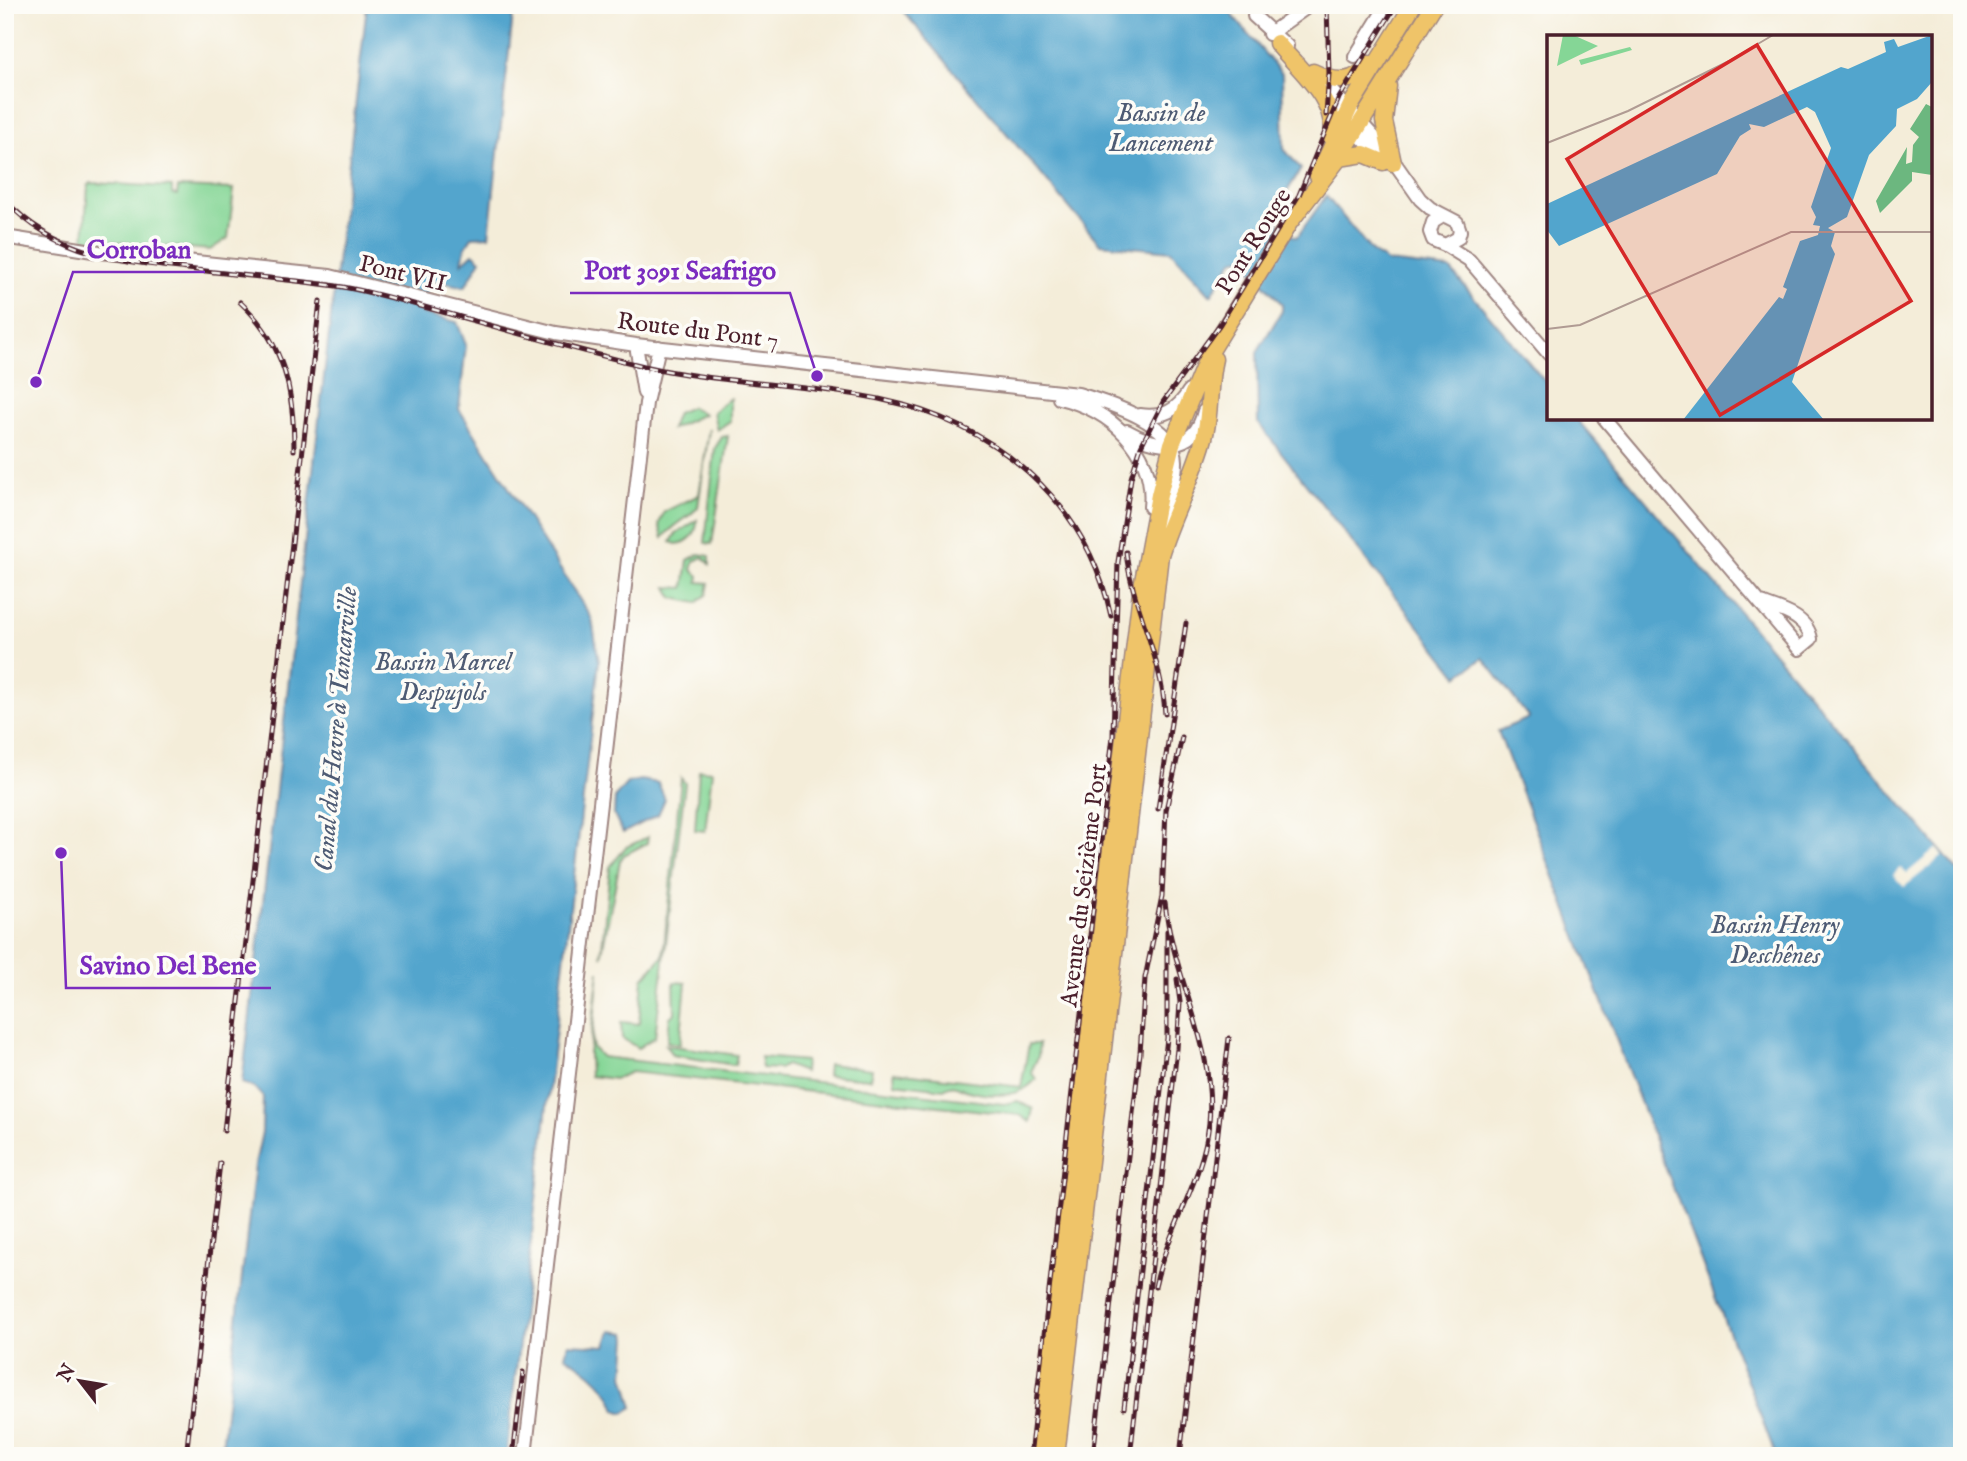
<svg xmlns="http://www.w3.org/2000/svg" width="1967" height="1461" font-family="'IM FELL English',serif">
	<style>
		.green { fill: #85d696; stroke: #687a60; stroke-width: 2 }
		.water { fill: #52a5cd; stroke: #4e627c; stroke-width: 2 }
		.pier { fill: #f4edd9 }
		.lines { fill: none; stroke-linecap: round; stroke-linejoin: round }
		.minor-casing { stroke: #9f8682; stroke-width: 16 }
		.major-casing { stroke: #9f8682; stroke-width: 19 }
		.minor { stroke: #fff; stroke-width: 12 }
		.major { stroke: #efc469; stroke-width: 16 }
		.rail-casing { stroke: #4a1f2b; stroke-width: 5 }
		.rail { stroke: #fdfcf7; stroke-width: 2.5; stroke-dasharray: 8; stroke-linecap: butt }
		.labels { text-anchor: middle; stroke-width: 7; stroke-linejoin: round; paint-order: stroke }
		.street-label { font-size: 24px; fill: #4a1f2b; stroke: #fdfcf7 }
		.water-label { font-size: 26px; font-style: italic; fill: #4e5b74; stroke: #fdfcf7 }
		.inset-road { fill: none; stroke: #b09b93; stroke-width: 2 }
		.view { fill: #d62828; fill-opacity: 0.15; stroke: #d62828; stroke-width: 3.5 }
		.inset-edge { fill: none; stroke: #4a1f2b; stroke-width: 3.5 }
		.leader { fill: none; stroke: #7b2cbf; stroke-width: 2.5 }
		.callout-dot { fill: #7b2cbf; stroke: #fdfcf7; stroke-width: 2.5 }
		.callout-label { font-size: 26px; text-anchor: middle; font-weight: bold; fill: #7b2cbf; stroke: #fdfcf7; stroke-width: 7; stroke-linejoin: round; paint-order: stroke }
	</style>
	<rect width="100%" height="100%" fill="#fdfcf7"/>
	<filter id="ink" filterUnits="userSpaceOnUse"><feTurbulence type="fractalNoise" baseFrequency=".0143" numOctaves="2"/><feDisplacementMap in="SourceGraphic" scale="14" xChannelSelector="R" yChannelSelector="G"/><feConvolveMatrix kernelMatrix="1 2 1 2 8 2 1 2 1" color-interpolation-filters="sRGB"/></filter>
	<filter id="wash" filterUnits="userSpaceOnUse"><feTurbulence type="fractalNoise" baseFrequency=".00686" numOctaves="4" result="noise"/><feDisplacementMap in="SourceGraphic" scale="28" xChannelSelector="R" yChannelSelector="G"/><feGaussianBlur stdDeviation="1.57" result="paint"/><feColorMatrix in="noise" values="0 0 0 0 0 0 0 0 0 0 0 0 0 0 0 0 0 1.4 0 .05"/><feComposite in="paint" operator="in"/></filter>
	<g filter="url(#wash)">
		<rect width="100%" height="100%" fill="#f4edd9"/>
		<path class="green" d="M91 183 172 187V194L177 195 178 187 234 189 228 238 210 250 84 239 88 186Z
			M730 398V421L717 430 713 412Z
			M691 407 704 414 671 429 677 413Z
			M709 429 698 507C687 520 673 524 663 538L659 524 664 512 699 495Z
			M728 436 712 544 705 543 715 448 722 437Z
			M697 520C697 533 690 543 676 544L671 542 675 535Z
			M699 554 710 556V564L703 557 694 561 692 570 699 576 698 582 709 583 707 594 697 603 673 598 667 587 684 588 688 560Z
			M699 770 712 771 705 831 695 830Z
			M681 778 685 783 655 1037 638 1048 622 1038 621 1022 639 1024 643 979 663 956Z
			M648 837 647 843 624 855 620 861 601 957 610 867 626 847Z
			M599 971 592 1042 593 1048 602 1057 1004 1104 1018 1101 1033 1109 1030 1122 1020 1115 631 1072 615 1079 590 1076 589 1054Z
			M674 982 686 983 680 1044 667 1042 670 1017 675 1013Z
			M1029 1044H1039L1038 1057 1031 1072 1036 1079C1021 1098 992 1097 969 1091 959 1089 955 1081 944 1089L895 1083 894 1072 1021 1087Z
			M666 1045 737 1055 735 1065 672 1055Z
			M760 1057 805 1061 804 1072 786 1065 779 1069 762 1068Z
			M828 1064 872 1069 870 1079 827 1075Z"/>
		<path class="water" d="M367 5H514L489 236 472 237 465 248 462 263 473 253 481 260 465 287 431 280 422 313 457 322 466 345 459 409 592 619 599 662 506 1456H221L255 1165 262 1132 263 1097 254 1087 242 1083Z
			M898 5H1224L1282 74 1284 149 1301 169 1275 211C1275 221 1287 235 1297 237L1326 196 1373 253 1388 262 1450 269 1549 386V418H1576L1962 876V1456H1776L1498 731 1529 718 1483 658 1458 676 1258 423 1257 352 1282 311V304L1241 258 1233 260 1211 295 1171 251 1100 244Z
			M640 780 658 783 665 799 658 815 623 833 614 815 615 797 627 783Z
			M611 1331 626 1333 627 1338 624 1375 633 1407 624 1413 616 1410C609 1386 586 1368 565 1356L568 1344 606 1346Z"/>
		<path class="pier" d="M1937 848 1943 856 1904 887 1893 875 1900 868 1907 873Z"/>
	</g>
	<g filter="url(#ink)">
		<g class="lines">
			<g class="minor-casing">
				<path id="minor" d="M1254 16 1287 46
					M1269 34 1310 5
					M1355 57 1387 5
					M1318 76 1385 149 1420 199 1430 208 1457 222 1460 231 1458 238 1445 245 1433 240 1430 232 1433 222 1443 216
					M1325 97 1383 161
					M5 237 99 252 330 276 556 333 636 345 1078 394C1108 403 1176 423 1176 461 1176 488 1163 515 1161 542
					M1445 245 1469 260 1549 354
					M636 345 644 393
					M1059 398C1111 410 1156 451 1150 507
					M1140 415C1163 418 1177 411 1189 391
					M1604 418 1799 649 1811 639C1807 616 1780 610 1761 603
					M1127 431C1157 448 1194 454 1204 411
					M525 1456 646 403 659 347"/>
			</g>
			<g class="major-casing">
				<path id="major" d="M1277 43C1297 68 1339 101 1331 136
					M1313 72C1335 83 1354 85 1369 64
					M1388 86 1384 121 1393 163
					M1339 158 1364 154 1383 162
					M1318 176 1351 105 1413 5
					M1040 1456 1141 592 1159 495 1172 444 1209 354 1289 223 1339 158 1434 5
					M1056 1456 1160 555C1172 514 1196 473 1205 434 1211 409 1208 384 1214 359"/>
			</g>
			<use href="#minor" class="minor"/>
			<use href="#major" class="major"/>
			<g class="rail-casing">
				<path id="rail" d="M1326 115 1329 73 1327 5
					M5 200C58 258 133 263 206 271 249 276 293 280 336 286 371 291 405 302 439 311 507 330 575 350 644 366 722 384 802 383 879 399 994 423 1086 499 1111 616
					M240 302C285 344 294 391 294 450
					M1126 552C1132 608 1162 654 1165 714
					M1158 809 1186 623
					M224 1131 320 301
					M1155 1287C1167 1230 1203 1181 1209 1123 1216 1045 1173 978 1165 903
					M1124 1408 1167 1038V931
					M186 1456 220 1163
					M513 1456 523 1372
					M1030 1456 1113 736 1118 562 1131 478 1141 446 1163 402 1220 324 1299 195 1339 98 1396 5
					M1093 1456 1140 1053 1145 978 1162 896 1166 810 1182 737
					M1130 1456 1177 1049 1180 1002 1177 979
					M1180 1456 1229 1038"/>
			</g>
			<use href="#rail" class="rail"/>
		</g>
	</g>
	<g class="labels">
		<g class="street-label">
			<text transform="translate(1253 241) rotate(-58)" y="8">Pont Rouge</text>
			<text transform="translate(403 273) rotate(14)" y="8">Pont VII</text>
			<text transform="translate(698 330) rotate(7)" y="8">Route du Pont 7</text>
			<text transform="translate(1083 885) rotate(-83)" y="8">Avenue du Seizième Port</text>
		</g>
		<g class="water-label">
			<text x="1161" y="121">Bassin de<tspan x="1161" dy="30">Lancement</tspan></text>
			<text x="443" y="670">Bassin Marcel<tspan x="443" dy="30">Despujols</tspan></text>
			<text transform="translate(335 729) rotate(-85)" y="9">Canal du Havre à Tancarville</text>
			<text x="1775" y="933">Bassin Henry<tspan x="1775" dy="30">Deschênes</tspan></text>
		</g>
	</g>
	<g transform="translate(1547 35)">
		<rect width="385" height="385" fill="#f4edd9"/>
		<path d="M16 0H26L51 11 10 31ZM83 12 85 15 34 30 32 25Z" fill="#85d696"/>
		<path d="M379 69 385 72V140L365 137V146L333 178 329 166 360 112 359 129 365 127 366 110 372 102 363 94Z" fill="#6cb77f"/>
		<path d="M385 0V47L370 64 350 74 349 91 322 120 300 182 281 193 288 197 284 211 288 219 245 347 277 385H136L232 262 236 264 240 254 236 252 253 206 271 200 273 191 266 190 269 182 264 172 284 113 268 77 260 72 217 92 202 89 204 94 193 101 170 139 12 211 0 195V169L294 32 301 34 339 17 337 7 347 4 351 12Z" fill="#52a5cd"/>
		<path class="inset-road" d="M182 26 226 0M0 108 81 76 182 26M0 294 33 290 244 197H385"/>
		<path class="view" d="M210 10 364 266 173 380 20 124Z"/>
		<rect width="385" height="385" class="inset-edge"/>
	</g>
	<path class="leader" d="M36 382L73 272H205M817 376L790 293H570M61 853L66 988H271"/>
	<g class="callout-dot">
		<circle cx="36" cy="382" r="7"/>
		<circle cx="817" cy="376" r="7"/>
		<circle cx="61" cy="853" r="7"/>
	</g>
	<g class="callout-label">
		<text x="139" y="258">Corroban</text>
		<text x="680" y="279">Port 3091 Seafrigo</text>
		<text x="168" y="974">Savino Del Bene</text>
	</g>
	<rect width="1967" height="1461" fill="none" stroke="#fdfcf7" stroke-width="28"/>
	<g transform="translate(80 1381) rotate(301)" stroke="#fdfcf7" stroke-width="5" paint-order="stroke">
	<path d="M0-5L12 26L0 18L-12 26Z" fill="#4a1f2b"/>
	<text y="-10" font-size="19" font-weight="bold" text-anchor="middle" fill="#4a1f2b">N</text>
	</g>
</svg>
